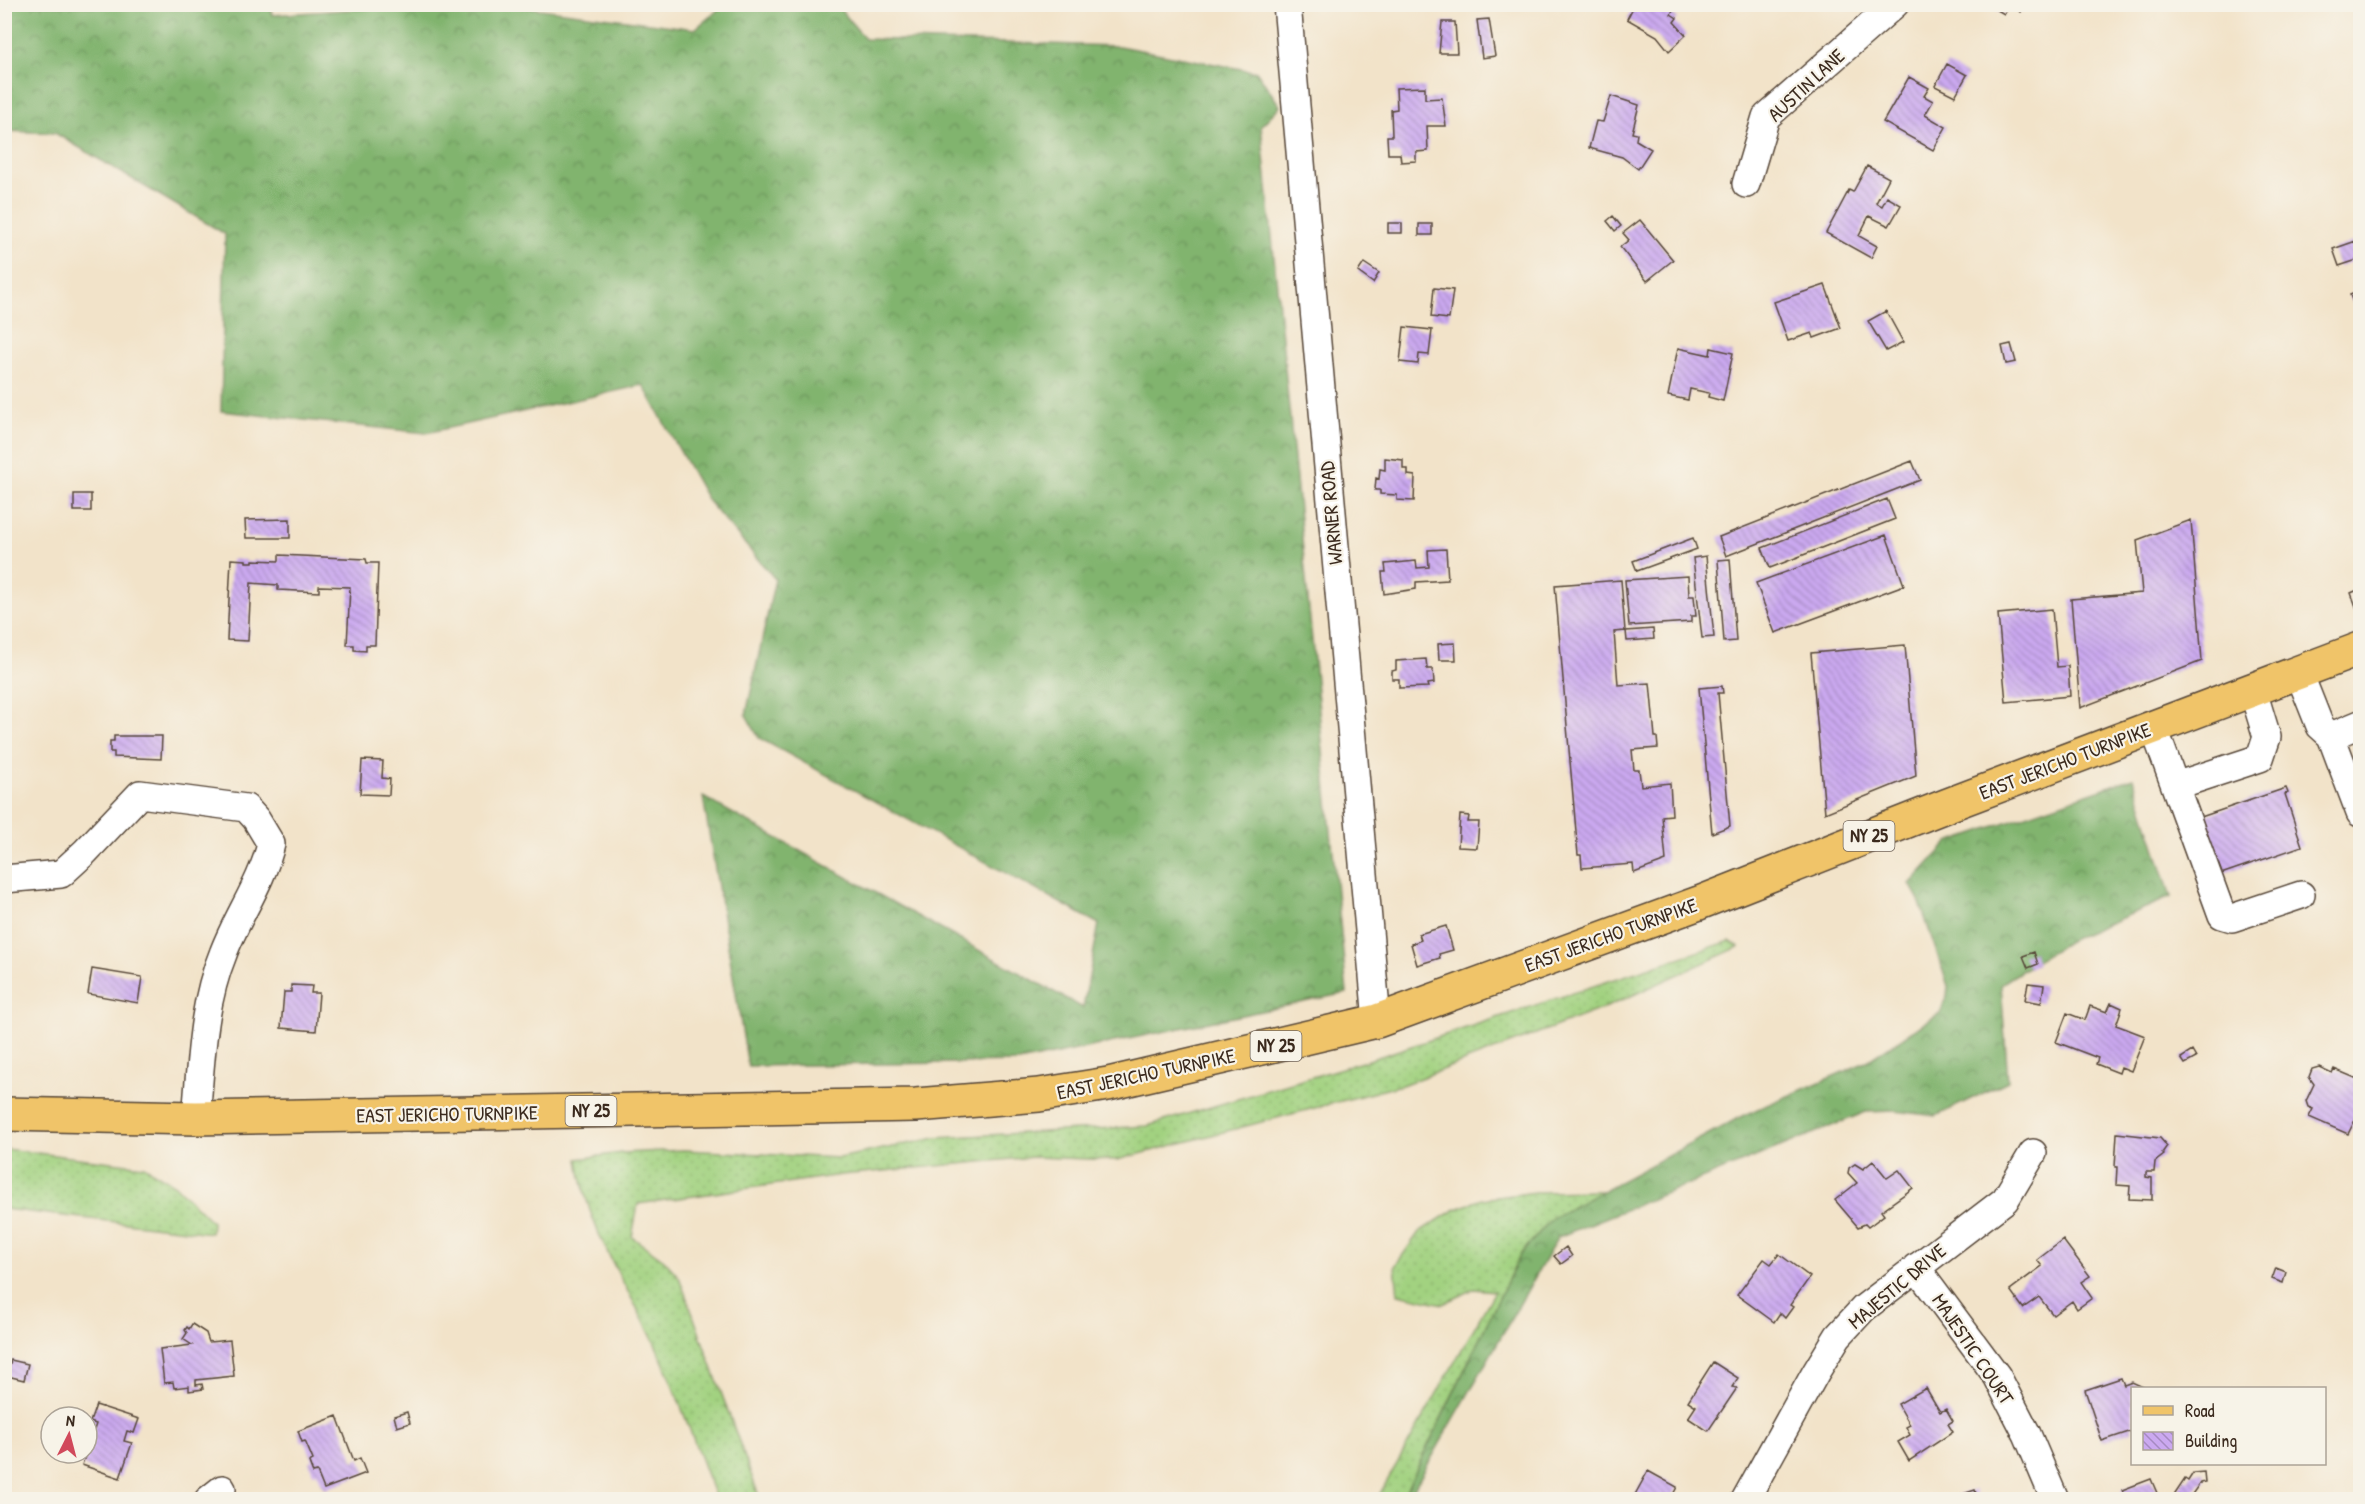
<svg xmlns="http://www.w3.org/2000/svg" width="2365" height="1504" font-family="'Patrick Hand',sans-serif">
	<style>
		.grass { fill: url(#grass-dots); stroke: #6e7e4f; stroke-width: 1.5 }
		.forest { fill: url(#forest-crowns); stroke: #5e6f46; stroke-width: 1.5 }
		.building { fill: url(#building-back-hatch) }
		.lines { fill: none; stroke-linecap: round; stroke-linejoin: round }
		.minor-casing { stroke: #564638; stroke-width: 30 }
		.major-casing { stroke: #564638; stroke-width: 36 }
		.minor { stroke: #fff; stroke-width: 27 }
		.major { stroke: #f0c469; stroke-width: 33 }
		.labels { text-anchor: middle; stroke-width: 4.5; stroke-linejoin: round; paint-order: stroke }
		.shield { fill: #f7f3e8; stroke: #73665b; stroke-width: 1.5 }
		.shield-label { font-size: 18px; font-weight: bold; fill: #3b2a1e }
		.street-label { font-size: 20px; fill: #3b2a1e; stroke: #f7f3e8 }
	</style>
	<defs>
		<pattern id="grass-dots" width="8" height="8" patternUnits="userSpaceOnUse" patternTransform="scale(1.5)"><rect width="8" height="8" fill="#a2d280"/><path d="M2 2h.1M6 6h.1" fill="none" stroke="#8cb46e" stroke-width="1.8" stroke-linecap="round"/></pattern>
		<pattern id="forest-crowns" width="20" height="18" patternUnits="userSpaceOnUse" patternTransform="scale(1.5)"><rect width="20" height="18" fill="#81b46e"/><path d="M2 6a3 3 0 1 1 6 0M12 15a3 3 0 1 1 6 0" fill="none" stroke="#6b935a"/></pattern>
		<pattern id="building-back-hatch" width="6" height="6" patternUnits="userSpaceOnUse" patternTransform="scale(1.5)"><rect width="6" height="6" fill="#cba9f0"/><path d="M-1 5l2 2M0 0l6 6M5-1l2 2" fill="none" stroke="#a68ac2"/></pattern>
	</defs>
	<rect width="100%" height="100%" fill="#f7f3e8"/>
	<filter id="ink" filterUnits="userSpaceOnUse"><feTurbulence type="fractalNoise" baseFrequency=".0167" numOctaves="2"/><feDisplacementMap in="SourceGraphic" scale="12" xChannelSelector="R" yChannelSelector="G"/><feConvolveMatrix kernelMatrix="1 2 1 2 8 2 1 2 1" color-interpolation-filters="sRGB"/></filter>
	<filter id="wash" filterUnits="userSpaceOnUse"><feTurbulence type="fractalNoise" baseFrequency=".008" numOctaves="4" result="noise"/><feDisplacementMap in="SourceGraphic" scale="24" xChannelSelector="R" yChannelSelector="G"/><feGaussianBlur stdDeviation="1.35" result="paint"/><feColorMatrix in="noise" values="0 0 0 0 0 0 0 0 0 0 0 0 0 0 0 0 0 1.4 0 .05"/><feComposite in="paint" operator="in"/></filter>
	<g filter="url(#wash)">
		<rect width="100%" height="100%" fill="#f2e3c9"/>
		<path class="grass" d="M1730 941 1739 947 1609 1006 1402 1085 1117 1160 1033 1157 841 1175 638 1204 632 1237 664 1260 679 1277 760 1499H716C698 1452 681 1404 661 1357 632 1290 587 1235 578 1159L621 1153 684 1150 839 1158 936 1138 1147 1126 1369 1060Z
			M5 1149 144 1166 175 1185 212 1222 211 1233 5 1209Z
			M1604 1191 1552 1218 1520 1255 1402 1499 1374 1500 1378 1497 1495 1291 1474 1289 1443 1304 1398 1294 1395 1266 1419 1232 1454 1210 1482 1199 1536 1192Z"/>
		<path class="forest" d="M5 4 103 6 104 4H271L272 15 415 5 502 4 695 29 724 5H837L865 39 1119 46 1257 72 1280 106 1261 126 1347 993 1019 1062 748 1066 703 797 1083 1008 1099 924 759 738 746 715 775 579 708 501 643 385 426 433 221 411 225 234 55 133 5 131Z
			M2133 778 2171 897 2070 940 2001 984 2008 1081 1936 1116 1895 1111 1866 1112 1558 1237 1408 1499 1402 1500 1520 1255 1552 1218 1744 1115 1866 1062 1940 1013 1947 996 1948 986 1919 900 1910 884 1949 842Z"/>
		<g id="blocks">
			<path class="building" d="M1635 4H1676L1671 14 1677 18 1674 22 1686 35 1669 51 1657 36 1627 19Z
				M1987 4H2025L2021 12 2009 5 2004 14Z
				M1489 19 1495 56 1482 58 1477 20Z
				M1442 22H1455L1457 53H1439Z
				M1947 64 1967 75 1955 96 1935 86Z
				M1909 77 1929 88 1924 96 1933 101 1925 115 1946 127 1933 150 1883 122Z
				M1425 87V99L1442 98 1446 126H1427L1428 151 1416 152V161L1401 162 1400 154H1388L1387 136H1392L1391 110 1397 109 1396 88Z
				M1611 96 1639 105 1632 133 1637 134 1636 140 1651 149 1638 169 1622 157 1589 148 1596 121 1603 122Z
				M1867 166 1889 178 1876 203 1882 206 1887 197 1901 205 1889 226 1869 216 1859 236 1877 246 1871 258 1826 233 1849 190 1853 192Z
				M1613 216 1621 226 1615 231 1607 221Z
				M1640 220 1673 260 1647 281 1620 247 1629 240 1623 233Z
				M1388 223H1402V233H1388Z
				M1419 224H1432V235H1419Z
				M2356 241 2360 259 2339 266 2333 249Z
				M1364 263 1379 273 1373 283 1358 272Z
				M1825 285 1841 328 1814 338 1812 333 1788 341 1774 302Z
				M1434 288 1453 290 1449 319 1431 317Z
				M2360 291V320L2350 295Z
				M1886 311 1903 342 1886 351 1868 321Z
				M1404 327 1432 330 1429 355 1419 354 1418 364 1400 362Z
				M2011 344 2016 362 2006 364 2002 346Z
				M1678 348 1710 355 1711 348 1733 353 1723 401 1708 397 1709 393 1690 389 1688 400 1668 396Z
				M1385 458 1403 460V469H1408V475L1415 476 1414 501 1397 500V495L1380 494V490H1375L1376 478 1379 479 1380 469 1385 470Z
				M1912 461 1920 480 1726 556 1719 537Z
				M74 494H91V511H74Z
				M1887 499 1895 519 1770 568 1762 548Z
				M290 519V538H246L245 520Z
				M2191 520 2202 661 2080 708 2071 599 2142 593 2137 540Z
				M1886 535 1904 585 1775 633 1756 583Z
				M1693 538 1697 549 1637 571 1633 561Z
				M1446 549 1448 580 1416 582V589L1384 594 1382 572H1386L1385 564 1416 561 1417 568 1429 567 1428 550Z
				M279 555 366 559 367 563H378L375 645H366V651L354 650V645H347L350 587 319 586V592L278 590V585L251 583 248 641 227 640 231 559 246 560V562H253V560L279 561Z
				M1706 556 1714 637 1702 638 1693 558Z
				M1730 559 1736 641 1724 642 1718 560Z
				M1688 576 1689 596H1694L1696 616H1691V622L1629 626 1625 580Z
				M1621 580 1625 631 1614 632 1618 685 1650 683 1655 737H1657L1658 748 1632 750 1634 770H1639L1641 786 1670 783 1672 815 1662 816 1666 861 1634 873 1633 864 1582 868 1581 855H1578L1555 585Z
				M2360 589V611L2358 612 2351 593Z
				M2052 609 2057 667 2068 666 2070 696 2006 702 1998 614Z
				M1653 629 1654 639 1627 641 1626 631Z
				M1455 643 1456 660H1439L1438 644Z
				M1905 645 1916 776 1825 813 1811 653Z
				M1426 659 1427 669H1433L1434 683 1427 684 1428 687 1399 688V679H1392V671L1396 670V661Z
				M1722 686 1723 693H1718L1730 826 1712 833 1699 688Z
				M114 736H162L161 759 114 757V752H110V741H114Z
				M362 760 383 761 382 778 390 779 389 795 360 794Z
				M2286 788 2288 793 2285 794 2302 846 2221 874 2201 817Z
				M1460 815 1469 816 1468 822H1479L1477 848 1458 847Z
				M1446 926 1453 950 1439 954 1440 958 1417 965 1411 944 1421 940 1419 934Z
				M2034 952 2038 964 2028 968 2023 956Z
				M92 969 142 977 138 1003 88 994Z
				M2028 983 2044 985 2041 1003 2025 1000Z
				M291 985 312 986 311 993H319L316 1031 281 1028 284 992H291Z
				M2111 1003 2122 1008 2116 1025 2145 1036 2131 1071 2121 1067 2119 1073 2096 1064 2098 1058 2056 1042 2067 1013 2085 1020 2090 1006 2107 1012Z
				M2192 1051 2196 1058 2185 1064 2181 1058Z
				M2319 1067 2332 1073 2334 1069 2360 1080V1110L2348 1134 2309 1117 2313 1109 2308 1107 2306 1101 2314 1084 2309 1077 2312 1069Z
				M2117 1133 2160 1138 2167 1146 2162 1153 2164 1155 2155 1162 2154 1172H2146V1177L2152 1178V1200L2129 1199 2130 1186 2116 1185 2117 1167H2115Z
				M1873 1161 1887 1178 1899 1170 1913 1188 1881 1211 1884 1215 1868 1227 1865 1224 1858 1227 1835 1200 1857 1183 1848 1173 1849 1168 1855 1164 1863 1169Z
				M2063 1240 2090 1276 2081 1282 2092 1298 2077 1309 2072 1301 2053 1315 2039 1297 2023 1308 2010 1290 2042 1266 2037 1260Z
				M1566 1247 1572 1256 1561 1264 1554 1256Z
				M1779 1254 1810 1277 1790 1305 1793 1307 1785 1318 1780 1313 1774 1322 1737 1295 1764 1259 1771 1264Z
				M2276 1268 2286 1272 2283 1283 2272 1279Z
				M192 1324 206 1333 209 1342 230 1340 234 1376 196 1380V1385L202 1384 203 1389 189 1391V1386L174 1388 173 1382 164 1383 160 1349 192 1345 183 1339 187 1333 185 1330 187 1327 189 1329Z
				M11 1360 28 1364 24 1380 7 1376Z
				M1713 1362 1738 1378 1732 1387 1737 1388 1708 1431 1688 1418 1696 1406 1688 1401Z
				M2121 1378 2124 1385 2132 1382 2145 1388H2132V1431L2102 1441 2085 1390Z
				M1926 1388 1940 1412 1946 1409 1953 1421 1948 1424 1953 1432 1909 1461 1898 1442 1910 1435 1906 1427 1910 1425 1898 1404Z
				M96 1405 139 1419 134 1433 127 1431 124 1441 132 1443 120 1478 82 1465 96 1424 90 1422Z
				M407 1412 410 1423 397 1427 394 1416Z
				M337 1416 354 1461 360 1458 366 1473 324 1489 317 1472 313 1473 309 1462 313 1460 305 1441 302 1442 298 1431Z
				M1648 1471 1677 1487 1670 1500H1632Z
				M2204 1472 2205 1482 2200 1483 2188 1500H2171L2185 1479 2188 1481 2193 1473Z
				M2151 1479 2160 1500H2126L2122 1490Z
				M1975 1490 1978 1500H1955L1954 1497Z"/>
		</g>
	</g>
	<g filter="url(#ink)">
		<use href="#blocks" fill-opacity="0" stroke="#564638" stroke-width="1.5"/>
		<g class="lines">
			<g class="minor-casing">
				<path id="minor" d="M1287 4 1377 1021
					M1746 184 1766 117 1895 4
					M2299 673 2320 726 2331 736 2360 813
					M2154 728 2175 786 2260 758 2267 737 2253 691
					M2331 736 2360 724
					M2175 786 2222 915 2232 918 2301 895
					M4 879 61 874 85 852 140 794 246 808 256 819 271 844C262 883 237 916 223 954 202 1005 201 1063 196 1118
					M1916 1267 1997 1376 2027 1434 2055 1500
					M208 1500 222 1489
					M1745 1500 1816 1372 1838 1336 1864 1308 2005 1200 2033 1153"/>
			</g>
			<g class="major-casing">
				<path id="major" d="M4 1114 196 1118 916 1105 1039 1095 1108 1084 1377 1021 1699 903 1948 805 2360 649"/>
			</g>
			<use href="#minor" class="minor"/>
			<use href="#major" class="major"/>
		</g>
	</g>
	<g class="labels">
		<g class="shield">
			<rect x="1843.5" y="821" width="51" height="30" rx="4.5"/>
			<rect x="1250.5" y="1031" width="51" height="30" rx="4.5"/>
			<rect x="565.5" y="1096" width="51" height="30" rx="4.5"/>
		</g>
		<g class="shield-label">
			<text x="1869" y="842">NY 25</text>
			<text x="1276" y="1052">NY 25</text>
			<text x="591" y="1117">NY 25</text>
		</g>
		<g class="street-label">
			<text transform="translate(1806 85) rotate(-43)" y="7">AUSTIN LANE</text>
			<text transform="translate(1331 513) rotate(-95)" y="7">WARNER ROAD</text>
			<text transform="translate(2065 761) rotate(-21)" y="7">EAST JERICHO TURNPIKE</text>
			<text transform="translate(1611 935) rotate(-20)" y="7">EAST JERICHO TURNPIKE</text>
			<text transform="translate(1146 1074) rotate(-12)" y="7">EAST JERICHO TURNPIKE</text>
			<text transform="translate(447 1114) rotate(-1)" y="7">EAST JERICHO TURNPIKE</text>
			<text transform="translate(1897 1286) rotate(-40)" y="7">MAJESTIC DRIVE</text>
			<text transform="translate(1973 1349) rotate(56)" y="7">MAJESTIC COURT</text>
		</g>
	</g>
	<rect width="2365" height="1504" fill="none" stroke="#f7f3e8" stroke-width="24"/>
	<rect x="2131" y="1387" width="195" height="78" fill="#f7f3e8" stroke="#aca397" stroke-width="1.5"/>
	<rect x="2143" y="1406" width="30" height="9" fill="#f0c469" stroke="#aca397" stroke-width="1.5"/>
	<text x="2185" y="1417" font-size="18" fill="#3b2a1e">Road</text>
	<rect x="2143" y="1432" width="30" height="18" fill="url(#building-back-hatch)" stroke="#aca397" stroke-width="1.5"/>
	<text x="2185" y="1447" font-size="18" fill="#3b2a1e">Building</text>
	<g transform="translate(69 1435) rotate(6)"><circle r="28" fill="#f7f3e8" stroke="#aca397" stroke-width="1.5"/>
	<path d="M0-4.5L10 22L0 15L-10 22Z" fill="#d1495b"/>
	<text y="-9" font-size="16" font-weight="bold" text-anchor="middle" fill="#3b2a1e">N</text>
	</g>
</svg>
